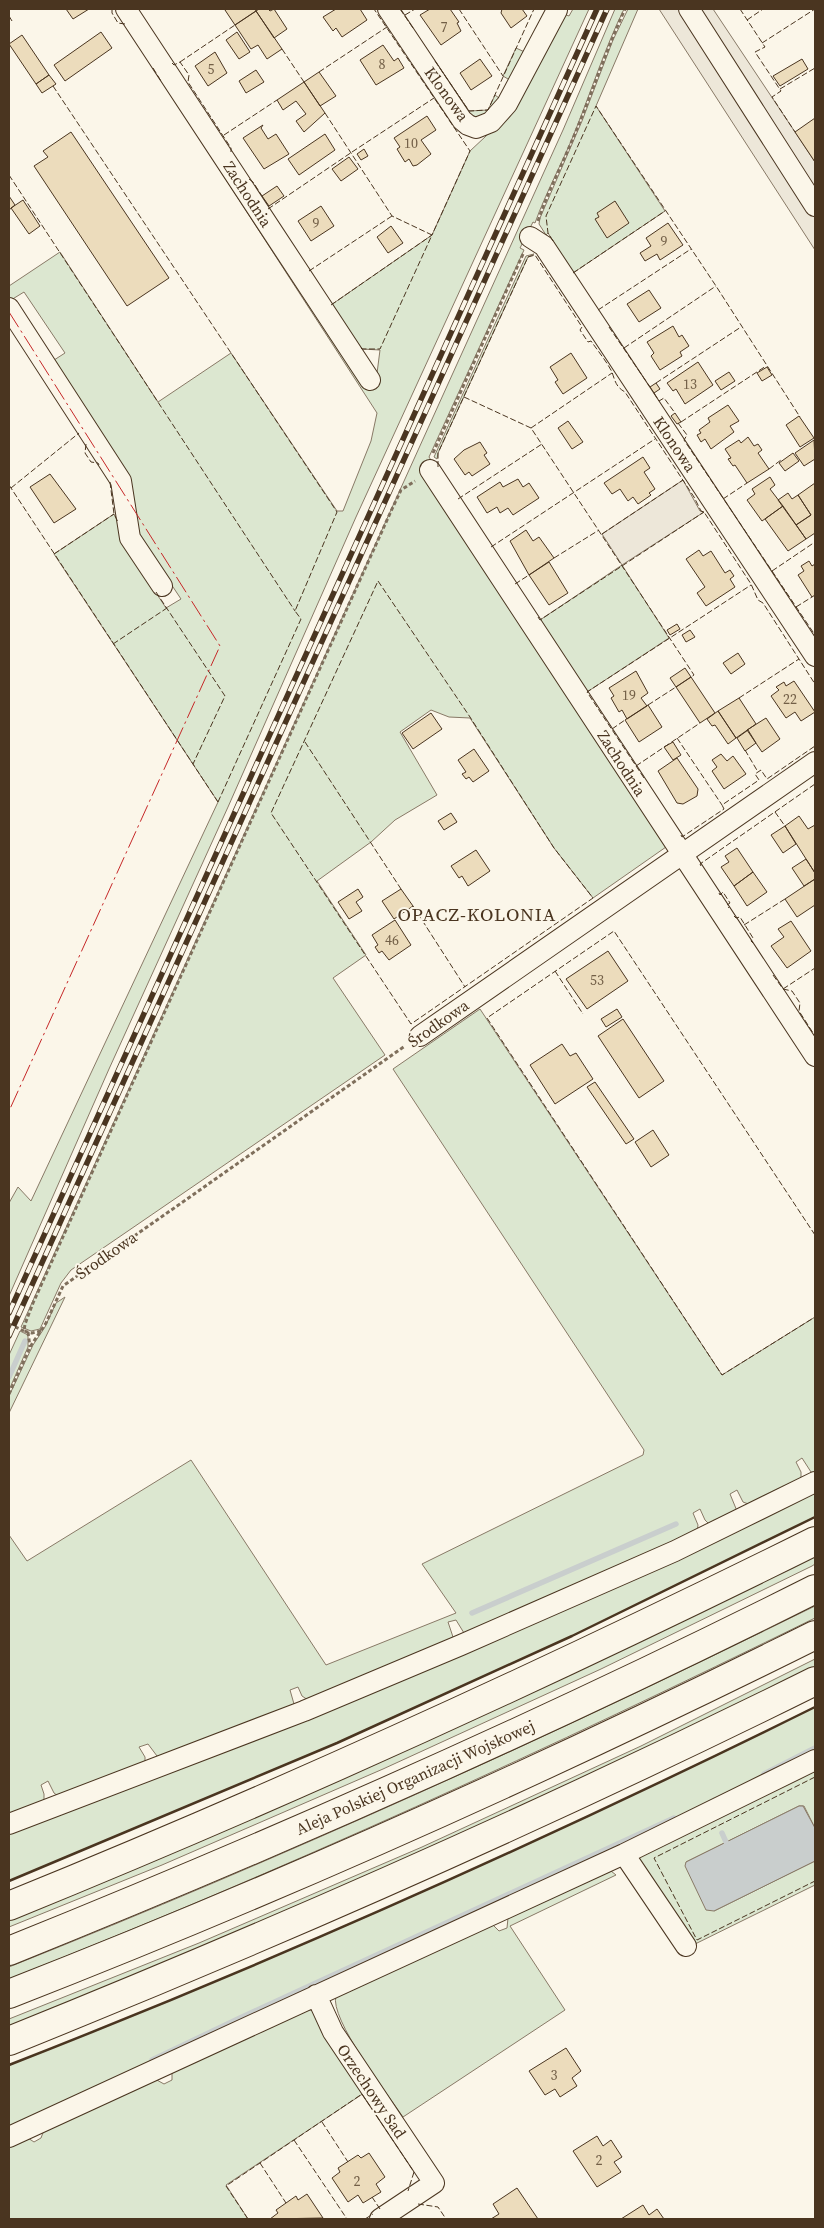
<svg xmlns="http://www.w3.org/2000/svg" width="824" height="2228" font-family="'Source Serif 4',serif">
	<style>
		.green { fill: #dce7d0; stroke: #887966 }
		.parking { fill: #ede7d9; stroke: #887966 }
		.water { fill: #c9cecd; stroke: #887966 }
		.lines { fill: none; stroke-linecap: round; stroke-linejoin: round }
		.stream { stroke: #c9cecd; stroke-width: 5.5 }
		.building { fill: #ecdcbc; stroke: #4a3520 }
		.minor-casing { stroke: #4a3520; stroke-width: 22 }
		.highway-casing { stroke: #4a3520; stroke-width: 30 }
		.path { stroke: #7f6f5c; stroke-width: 3; stroke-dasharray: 4 2.5; stroke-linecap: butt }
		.minor { stroke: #fbf6e9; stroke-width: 20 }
		.highway { stroke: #fbf6e9; stroke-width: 28 }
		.rail-casing { stroke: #4a3520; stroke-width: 5.5 }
		.rail { stroke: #fbf6e9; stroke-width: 4; stroke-dasharray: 11; stroke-linecap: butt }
		.fence { stroke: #4a3520; stroke-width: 1; stroke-dasharray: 6 2.5; stroke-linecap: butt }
		.wall { stroke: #4a3520; stroke-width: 2.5 }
		.power { stroke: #c62828; stroke-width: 1; stroke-dasharray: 18 4 2.5 4; stroke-linecap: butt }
		.labels { text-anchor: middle; stroke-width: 4; stroke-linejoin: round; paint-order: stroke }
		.number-label { font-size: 14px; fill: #725f47 }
		.street-label { font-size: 16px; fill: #4a3520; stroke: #fbf6e9 }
		.quarter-label { font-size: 19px; letter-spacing: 1px; fill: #4a3520; stroke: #fbf6e9 }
	</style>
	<rect width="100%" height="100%" fill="#fbf6e9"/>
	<path class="green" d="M573 9H589L356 517 228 807 109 1069 9 1296V1203L18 1187 31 1201 218 802 54 554 114 514 118 521 122 541 166 608 181 599 137 533 51 362 65 353 24 292 11 300 9 297V286L60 252 158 402 231 353 337 511H343L371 441 377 413 135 39 376 381 380 350 362 349 331 305 432 235 470 151 501 122 561 13 569 16Z
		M615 9H624C604 50 591 92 574 134 562 164 546 192 535 223L533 222 520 248 524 250 429 457 666 847 593 898 554 848 470 718 449 717 431 710 400 732 437 795 395 820 371 842 317 881 366 955 333 978 385 1055 71 1270 61 1283 40 1329 31 1331 21 1327 563 130Z
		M628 9H638L596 106 665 211 573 273 548 233 546 235 539 224 540 218 582 121 613 40Z
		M414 30 469 111 488 110 495 95 503 101 480 118 470 115 411 34Z
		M516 48 529 54 513 82 503 76Z
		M534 254 528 257 438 453 437 459 434 457 526 256Z
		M622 565 669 638 587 692 540 620Z
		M480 1009 722 1375 815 1317V1473L811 1472 802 1458 796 1462 801 1472V1480L751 1505 743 1502 737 1490 730 1494 737 1511 709 1524 705 1520 700 1509 693 1513 698 1525 697 1532 464 1633 456 1620 448 1622 453 1637 451 1640 308 1700 302 1696 298 1687 290 1690 294 1704 290 1710 162 1758 157 1756 148 1744 139 1747 145 1757V1763L58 1796 54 1793 48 1781 41 1785 44 1794V1801L9 1817V1535L27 1561 191 1460 326 1665 456 1613 422 1564 643 1455 644 1450 393 1069Z
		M65 1297 9 1413V1396L33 1345 45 1327 56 1303Z
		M20 1331 28 1335V1347L9 1390V1355Z
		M815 1490V1517L572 1636 337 1743 9 1881V1831Z
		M815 1554V1564L812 1566 601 1669 383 1769 162 1865 9 1927V1917Z
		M815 1606V1618C551 1748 283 1871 9 1979V1967C283 1858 551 1736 815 1606Z
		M815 1659V1670L523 1811 9 2030V2019L199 1943 422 1847 641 1746Z
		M815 1707V1753L638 1840 9 2128V2065C283 1958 552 1837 815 1707Z
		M815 1768V1828L804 1806H799L686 1862 714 1911 815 1861V1885L691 1946 636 1857Z
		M611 1871 616 1875 510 1926 565 2010 403 2117C388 2095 329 2018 336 1996L492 1924 499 1931 507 1928 508 1918Z
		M303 2007 315 2012 367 2091 226 2185 248 2219H9V2143L28 2138 34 2142 41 2138 44 2130 155 2079 164 2084 172 2080V2071Z"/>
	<path class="parking" d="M659 9H713L815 162V250Z
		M683 480 700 511 704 512 622 565 602 534Z"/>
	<path class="water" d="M799 1806H803L815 1828V1861L714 1911 706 1910 685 1866 686 1862Z"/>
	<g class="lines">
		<path class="stream" d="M9 1377 25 1341
			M472 1613 676 1524
			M764 1774 815 1748
			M722 1833 726 1842
			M152 2060 240 2018 674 1818"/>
	</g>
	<path class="building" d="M66 9H89L73 19Z
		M228 9H255L256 11 235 25 225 10Z
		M259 9H268L270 11 274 9 287 29 274 38 256 11Z
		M336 9H360L367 20 342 37 336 28 333 31 323 17Z
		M430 9H450L459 22 457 23 461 31 441 45 420 15Z
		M502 9H522L527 16 511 28 501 13Z
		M256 11 282 49 267 59 258 45 251 49 235 25Z
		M101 32 112 48 65 81 54 65Z
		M237 32 250 52 239 59 226 40Z
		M22 35 49 75 36 84 9 44Z
		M383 45 394 61 398 58 404 68 376 85 360 60Z
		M215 52 227 73 208 86 195 66Z
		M480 59 492 76 471 90 460 73Z
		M802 59 808 69 780 86 773 76Z
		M256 70 264 82 246 93 239 81Z
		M319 72 336 96 320 106 304 82Z
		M49 75 56 84 42 93 36 84Z
		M304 82 325 113 304 132 296 121 306 114 296 101 283 110 277 100Z
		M427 116 436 130 421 140 431 154 417 165 413 166 409 159 405 162 397 149 400 147 394 138Z
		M815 118V162L795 132Z
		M263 125 261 128 268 139 276 134 289 154 264 169 243 138Z
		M71 132 169 278 127 306 34 166 48 157 43 151Z
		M325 134 335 150 299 175 288 159Z
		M364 149 368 156 361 160 357 154Z
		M349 157 358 169 341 181 332 169Z
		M277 186 284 196 269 206 262 196Z
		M9 196 15 205 9 210Z
		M23 200 40 226 29 234 11 208Z
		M615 201 629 223 607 238 595 219 599 217 597 213Z
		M321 206 334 226 311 241 298 221Z
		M668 223 683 245 660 260 657 254 645 261 640 253 651 246 646 238Z
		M391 226 403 243 388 253 377 237Z
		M649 290 661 308 639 322 627 304Z
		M673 326 679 337 682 335 689 346 680 352 682 356 660 370 651 356 654 353 647 342Z
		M571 353 587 378 563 394 555 382 558 380 550 367Z
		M698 362 713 385 685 404 676 389 673 391 667 383Z
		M767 367 772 375 762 381 757 373Z
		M729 372 735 381 721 390 715 381Z
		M656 383 660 389 654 393 650 387Z
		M728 405 739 421 730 426 734 432 711 449 705 439 701 442 697 435 701 433 699 430 710 422 708 418Z
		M675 413 681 422 677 424 671 416Z
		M799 416 814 438 800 447 786 425Z
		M568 421 583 442 572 449 558 428Z
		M748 437 754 446 758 444 762 450 758 453 769 469 747 483 735 465 733 466 728 459 731 458 725 449 739 440 741 443Z
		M814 440 815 459 804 466 795 453Z
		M480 442 487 453 484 455 490 464 472 476 469 472 465 475 454 459 464 450Z
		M793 453 799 461 785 471 779 463Z
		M643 457 650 468 644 472 655 489 649 493 651 495 638 504 633 497 628 501 620 489 612 494 604 483Z
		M50 474 76 509 54 523 30 487Z
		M770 477 775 485 770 489 783 506 762 521 747 500 755 494 752 489Z
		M518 479 523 487 529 483 539 498 513 515 508 508 500 513 497 507 487 513 477 497 500 482 503 487Z
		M815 483V533L806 539 796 525 811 515 798 495Z
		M788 493 792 499 798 495 811 515 796 525 778 500Z
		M783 506 806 539 788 551 765 519Z
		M526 530 533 541 539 537 554 558 529 575 510 541Z
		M699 550 703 556 711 551 725 573 730 570 734 576 730 579 735 587 706 606 697 593 705 587 686 559Z
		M809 561 812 566 815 564V595L812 597 798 575 804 571 801 566Z
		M549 562 568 593 549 605 529 575Z
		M677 624 680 629 670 635 667 630Z
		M690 630 695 637 686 642 682 635Z
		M738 653 745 664 731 674 723 663Z
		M685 668 691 677 676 687 670 678Z
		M636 671 648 693 641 698 647 706 627 719 622 710 619 712 611 698 614 696 609 688Z
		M691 677 715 713 700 723 676 687Z
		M794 681 815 712 801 721 795 712 786 718 771 696 779 690 776 687 784 682 786 686Z
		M739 698 756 724 736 738 718 711Z
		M648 705 662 727 639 742 625 720Z
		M718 711 736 738 728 744 715 725 712 726 707 719Z
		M431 713 442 729 413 749 402 733Z
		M766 718 780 739 762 752 747 730Z
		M748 730 756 743 745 751 737 738Z
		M673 742 681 755 673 760 664 747Z
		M474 749 489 771 473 782 469 777 466 779 462 774 466 772 458 760Z
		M721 754 727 761 733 756 746 774 724 789 712 771 717 767 712 760Z
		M677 758 698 789 697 796 683 804 677 803 658 771Z
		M451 813 457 822 444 830 438 821Z
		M799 816 808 829 815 825V873L785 826Z
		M785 826 796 844 783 853 771 835Z
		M737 848 753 872 734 886 721 867 729 862 725 856Z
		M476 850 490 871 468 886 462 876 459 878 451 866Z
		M806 859 815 873V879L804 886 792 868Z
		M753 872 767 892 747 906 734 886Z
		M815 879V905L797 917 785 899Z
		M358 889 363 897 356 902 362 911 349 919 338 902Z
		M401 889 413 906 394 919 382 901Z
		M395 920 411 945 389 960 382 951 379 953 375 947 378 945 372 935Z
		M791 921 811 951 787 968 771 946 784 937 778 929Z
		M608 951 628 981 587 1009 566 979Z
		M617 1009 622 1017 606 1027 601 1019Z
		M623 1019 664 1081 639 1098 598 1036Z
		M562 1044 570 1056 576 1053 593 1079 555 1104 530 1065Z
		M595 1082 634 1139 626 1144 587 1087Z
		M653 1130 669 1155 651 1167 635 1142Z
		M566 2048 581 2071 572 2078 577 2086 560 2097 555 2089 545 2095 529 2071Z
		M597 2136 603 2146 611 2140 622 2157 614 2162 621 2172 597 2187 573 2151Z
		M369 2153 385 2177 376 2184 381 2192 363 2203 358 2195 348 2202 332 2178 340 2172 338 2168 358 2155 361 2158Z
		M517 2188 538 2219H491L499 2214 493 2204Z
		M307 2194 323 2218 270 2219 278 2213 276 2210 296 2196 298 2200Z
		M643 2205 649 2215 657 2209 664 2219H621Z"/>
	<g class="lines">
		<g class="minor-casing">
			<path id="minor" d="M126 9 370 380
				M388 9 462 120 468 125 476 128 491 122 507 104 557 10
				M689 9 815 206
				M530 237 544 246 815 656
				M9 308 121 481 130 538 162 586
				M430 470 815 1056
				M420 1036 815 762
				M9 1824 304 1711 461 1645 675 1551 815 1482
				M624 1854 686 1946
				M316 1995 333 2032 434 2183 380 2219
				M9 2137 624 1854 815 1760"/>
		</g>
		<g class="highway-casing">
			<path id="highway" d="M9 1906C282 1795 551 1672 815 1541
				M9 1951C282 1841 552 1721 815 1589
				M9 1994C283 1887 552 1766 815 1635
				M9 2041C282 1931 551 1812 815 1681"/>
		</g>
		<path class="path" d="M538 221C547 194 560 169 571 143 590 99 605 53 625 9
			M433 453 523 254
			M9 1324 24 1331
			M41 1331 32 1333 24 1331 25 1324 33 1303 392 509 401 490 415 481
			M28 1332 30 1347
			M9 1394 30 1347 46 1323 63 1286 405 1046"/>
		<use href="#minor" class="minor"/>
		<use href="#highway" class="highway"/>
		<g class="rail-casing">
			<path id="rail" d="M9 1313 597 9
				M9 1336 607 9"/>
		</g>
		<use href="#rail" class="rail"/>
		<path class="fence" d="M112 9V13L118 23 125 24
			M400 9 413 28
			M459 9 503 76
			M740 9 765 47 755 52 781 91 772 97 795 132
			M405 15 415 9
			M9 16 12 21
			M747 20 763 9
			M762 43 815 9
			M282 49 304 82
			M435 61 469 111 488 110 534 9
			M180 62 235 25
			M172 63 174 65 180 62 189 75 188 82 231 148V152
			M153 68 161 81
			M319 72 387 27
			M53 86 337 512 295 611 301 619 218 802
			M780 89 815 68
			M325 113 392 216 432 235 380 349H362L360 347
			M224 135 277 100
			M352 152 434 98
			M9 175 295 611
			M249 179 253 182 262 196
			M268 209 352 152
			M553 241 548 233 546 216 596 106 716 286 800 417
			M309 271 392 216
			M573 273 665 211
			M331 305 432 235 470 151 374 9
			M598 310 691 249
			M609 327 650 387
			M624 348 716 286
			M656 383 741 327
			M654 393 659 401 664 398 675 413
			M464 397 531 428 694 675 691 677
			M681 422 766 366
			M678 423 687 435 684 440 815 635
			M531 428 612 373
			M86 444 85 453 91 462 98 463 99 465
			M438 467V453L528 257 535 255 582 327 580 330 588 342 591 341C598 351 607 362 612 372 615 381 616 387 625 392L694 497 701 511 704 512 751 584 758 600 763 603 815 684
			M769 469 781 460
			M110 482 114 514 118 522
			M9 485 218 802
			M11 488 79 433
			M458 499 542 444
			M723 499 747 483
			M602 534 683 480
			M491 547 655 439
			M54 554 114 514
			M554 558 599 530
			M772 571 815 542
			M378 581 470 717 554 848 593 898 411 1024 271 813Z
			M515 584 529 575
			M156 592 225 696 193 764
			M796 607 812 597
			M538 617 540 620 704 512
			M113 644 167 608
			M739 698 799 659
			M648 705 676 687
			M612 729 625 720
			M677 738 722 805
			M305 742 401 889
			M745 750 758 772
			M636 766 700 723
			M644 778 587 692 751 585
			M775 812 785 826
			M681 835 682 837 724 809 722 805 759 780 755 774 761 770 767 779 815 746
			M701 866 700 864 815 784
			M719 893 720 895 723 892 730 903 727 905 729 908
			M413 906 465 987
			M734 916 736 918 740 917 753 938 751 941 753 943
			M744 925 785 899
			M555 971 583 1014
			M773 975 783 989 792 991 800 1003 799 1011 815 1036
			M783 989 815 968
			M815 1235 614 931 487 1018 722 1375 815 1317
			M815 1777 654 1858 697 1940 815 1881
			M322 2122 348 2162
			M294 2140 347 2219
			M260 2163 286 2203
			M372 2197 380 2209
			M418 2204 438 2207 446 2219
			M248 2219 226 2186 362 2094 414 2172 408 2191
			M365 2219 373 2214"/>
		<path class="wall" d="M9 1881 337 1743 572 1636 815 1517
			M9 2065C283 1958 552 1837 815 1707"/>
		<path class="power" d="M9 312 220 646 9 1111"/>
	</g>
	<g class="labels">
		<g class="number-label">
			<text x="444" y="32">7</text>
			<text x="382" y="69">8</text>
			<text x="211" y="74">5</text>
			<text x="411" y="148">10</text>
			<text x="316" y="228">9</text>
			<text x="664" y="246">9</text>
			<text x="690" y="389">13</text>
			<text x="629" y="700">19</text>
			<text x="790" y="704">22</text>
			<text x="392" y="945">46</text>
			<text x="597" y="985">53</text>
			<text x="554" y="2080">3</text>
			<text x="599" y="2165">2</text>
			<text x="357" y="2186">2</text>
		</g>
		<g class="street-label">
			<text transform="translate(447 94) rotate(54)" y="6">Klonowa</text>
			<text transform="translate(248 194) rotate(57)" y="6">Zachodnia</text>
			<text transform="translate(675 444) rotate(56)" y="6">Klonowa</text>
			<text transform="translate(622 763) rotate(57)" y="6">Zachodnia</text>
			<text transform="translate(438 1023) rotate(-35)" y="6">Środkowa</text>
			<text transform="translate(106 1255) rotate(-35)" y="6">Środkowa</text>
			<text transform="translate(415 1777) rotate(-24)" y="6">Aleja Polskiej Organizacji Wojskowej</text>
			<text transform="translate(372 2091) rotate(56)" y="6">Orzechowy Sad</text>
		</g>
		<g class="quarter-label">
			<text x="477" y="921">OPACZ-KOLONIA</text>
		</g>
	</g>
	<rect width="824" height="2228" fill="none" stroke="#4a3520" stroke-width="20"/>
</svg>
